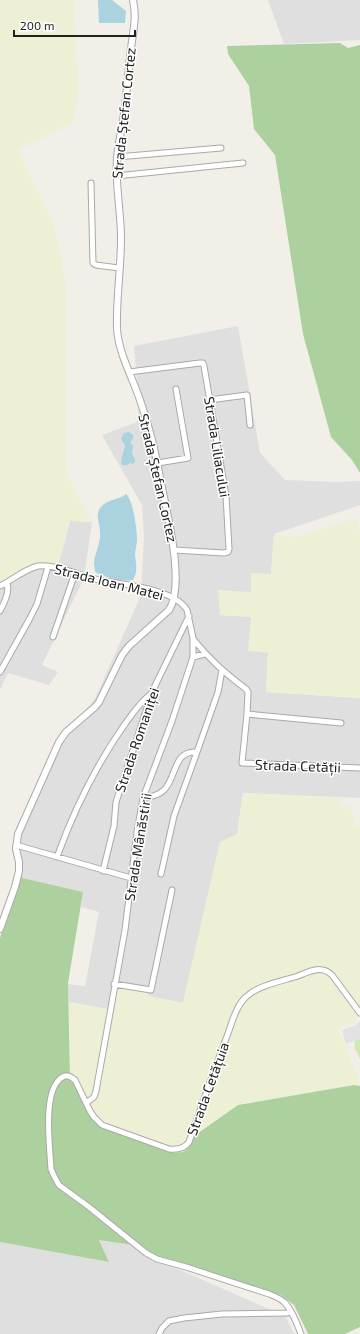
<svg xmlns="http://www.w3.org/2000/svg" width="360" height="1334" font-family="'Exo 2',sans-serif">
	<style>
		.residential { fill: #e0dfdf }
		.farmland { fill: #eef0d5 }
		.grass { fill: #cdebb0 }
		.forest { fill: #add19e }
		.parking { fill: #e2e2e2 }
		.water { fill: #aad3df }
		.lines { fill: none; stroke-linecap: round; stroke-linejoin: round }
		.minor-casing { stroke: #a9a9a9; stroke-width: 7 }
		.tertiary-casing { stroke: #a9a9a9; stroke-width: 8 }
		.minor { stroke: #fff; stroke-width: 5 }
		.tertiary { stroke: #fff; stroke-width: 6 }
		.labels { text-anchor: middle; stroke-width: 3; stroke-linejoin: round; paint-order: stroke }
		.street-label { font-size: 14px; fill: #222; stroke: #fff }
	</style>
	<rect width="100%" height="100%" fill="#f2efe9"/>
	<path class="residential" d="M268 0H360V40L284 44Z
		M238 326 260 453 285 480 336 482 360 481V505L274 534 271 574 251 592 220 615 251 617 268 653 266 692 360 698V798L243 793 237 835 220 842 183 1003 148 996V992L112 1010 69 1002 67 984 85 986 99 912 81 907 82 892 18 877 15 848 18 827 62 736 95 699 141 595 144 537 142 505 102 435 137 422 139 406 134 346Z
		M70 521 92 522 84 578 42 665 58 672 49 685 8 673 0 690V585L38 565 58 566Z
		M99 1239 133 1245 153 1258 285 1316 294 1334H0V1242L109 1262Z"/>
	<path class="farmland" d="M0 0H74L78 91 74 122 18 150 55 227 67 289V474L92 522 70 521 58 566 37 565 0 585Z
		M357 518 360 536V698L266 692 268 653 248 651 251 617 220 615 218 590 251 592V573L271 574 274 534 294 537Z
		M243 793 339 798 341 807 351 806 355 827 360 826V1015L356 1018 357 1021 355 1023 338 1029 360 1082 354 1085 239 1104 194 1136 189 1134 186 1142 183 1145 176 1147H170L104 1123 94 1114 78 1080 70 1073 69 1002 112 1010 116 987 148 992V996L183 1003 220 842 237 834Z"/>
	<path class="grass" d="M360 1039V1059L354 1046 355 1045 354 1041Z"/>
	<path class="forest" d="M340 43 348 48 360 45V473L352 460 331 437 303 334 275 155 254 129 249 86 228 54 227 46Z
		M18 877 83 892 68 983 70 1080 75 1086 90 1116 100 1126 116 1133 174 1153 183 1152 188 1148 194 1136 238 1105 354 1085 360 1086V1327L345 1334H308L294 1305 281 1295 160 1257 141 1251 133 1245 99 1240 109 1262 0 1242V938Z"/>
	<path class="parking" d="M360 1021V1039L346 1044 342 1030 356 1025Z"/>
	<path class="water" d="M98 0H112L126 11 125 23H99Z
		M129 432 133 435V439L130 442 133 446 132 454 135 459V462L133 464 130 463 127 465H122L121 462 125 445 121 439 124 433Z
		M126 494C133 499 137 530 137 539 137 545 135 550 135 555 136 564 138 572 133 580 120 582 107 578 95 572 95 569 94 566 94 563 95 552 101 543 100 532 100 524 95 516 100 508 108 498 118 501 126 494Z"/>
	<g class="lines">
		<g class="minor-casing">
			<path id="minor" d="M117 157 221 148
				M116 176 243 163
				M91 183 93 263 96 265 119 268
				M129 372 200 363H203L204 366 226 496 229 549 228 552 224 553 174 550
				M209 400 247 395 250 425
				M158 463 188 458 176 389
				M0 586C12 580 25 569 38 566 55 564 79 575 95 579 119 585 173 587 187 610L193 638V657L172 721 143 798 137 832 125 930 96 1091 94 1097 86 1103
				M0 611C4 603 10 592 7 583
				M53 637 75 573
				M193 639C210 660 225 673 246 689L248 692 247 714 242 763 360 768
				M193 657 205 654
				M0 672 29 620 37 604 48 567
				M247 714 341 723
				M143 798C151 797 159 795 164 790 177 777 173 750 197 752L218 692 222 670
				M16 845 131 878
				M57 857C74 810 96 765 125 724 133 713 140 702 151 694
				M103 871 114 826 116 802 149 702 151 694 189 616
				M161 874 174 816 197 752
				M114 984 151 990 172 890
				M159 1334 162 1328 169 1321 184 1318 222 1314 287 1313 290 1311
				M301 1334C297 1324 292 1309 284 1302 280 1298 274 1296 269 1294L186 1267 157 1259 146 1253 89 1207 59 1185 54 1176 51 1169C50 1148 42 1092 61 1078 66 1074 70 1076 75 1080L90 1111 94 1117 102 1125 169 1149C177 1150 184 1149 189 1142 201 1107 214 1071 227 1036 232 1023 236 1005 247 996 259 985 283 981 298 976 310 971 321 965 332 975L360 1013"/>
		</g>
		<g class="tertiary-casing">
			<path id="tertiary" d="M0 929 15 887 19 871V862L16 849 18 834 59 742 66 732 95 707 99 702 122 655 129 646 169 610C186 584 166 509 160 478 156 453 149 427 141 403 133 378 119 355 117 329 116 299 121 269 121 238 121 211 115 185 117 158 118 143 122 129 124 114 127 93 128 71 131 49 133 31 137 18 133 0"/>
		</g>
		<use href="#minor" class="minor"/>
		<use href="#tertiary" class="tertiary"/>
	</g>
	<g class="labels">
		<g class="street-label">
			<text transform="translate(124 113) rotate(-84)" y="5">Strada Ștefan Cortez</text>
			<text transform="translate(217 447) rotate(81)" y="5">Strada Liliacului</text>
			<text transform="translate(158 478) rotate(77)" y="5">Strada Ștefan Cortez</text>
			<text transform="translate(109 582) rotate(14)" y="5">Strada Ioan Matei</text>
			<text transform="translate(137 740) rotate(-71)" y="5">Strada Romaniței</text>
			<text transform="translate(298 766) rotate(2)" y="5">Strada Cetății</text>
			<text transform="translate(138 847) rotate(-81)" y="5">Strada Mânăstirii</text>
			<text transform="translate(208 1089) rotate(-70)" y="5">Strada Cetățuia</text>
		</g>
	</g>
	<path d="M14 30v6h121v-6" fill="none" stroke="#222222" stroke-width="2"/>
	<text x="20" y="30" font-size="12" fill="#222222" stroke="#ffffff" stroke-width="3" paint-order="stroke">200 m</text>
</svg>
